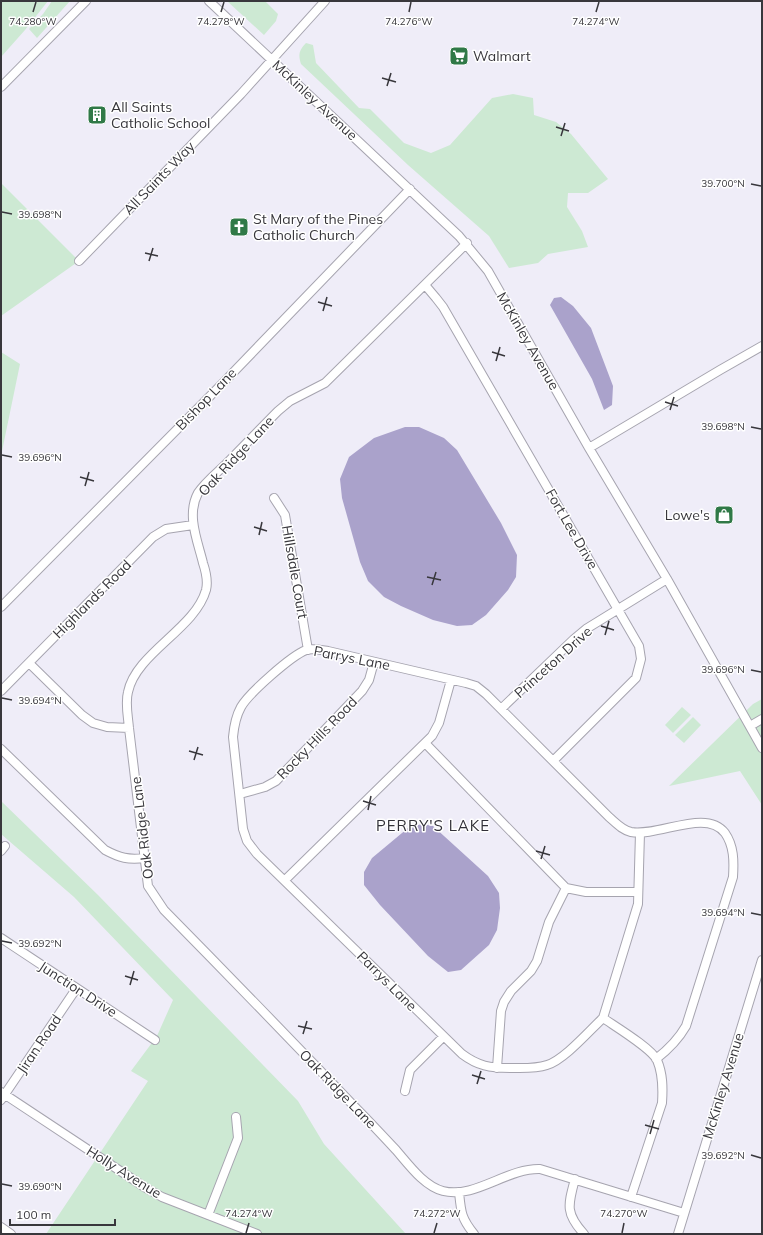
<svg xmlns="http://www.w3.org/2000/svg" width="763" height="1235" font-family="Mulish,sans-serif">
	<style>
		.green { fill: #cde9d3 }
		.water { fill: #aaa2cb }
		.lines { fill: none; stroke-linecap: round; stroke-linejoin: round }
		.street-casing { stroke: #a6a4af; stroke-width: 10 }
		.street { stroke: #fff; stroke-width: 8 }
		.ticks { fill: none; stroke: #38373c; stroke-width: 1.5 }
		.labels { text-anchor: middle; stroke-width: 3; stroke-linejoin: round; paint-order: stroke }
		.poi-label { font-size: 14px; fill: #38373c; stroke: #fff; text-anchor: start }
		.street-label { font-size: 14px; fill: #38373c; stroke: #fff }
		.neighbourhood-label { font-size: 15px; letter-spacing: 1px; fill: #313038; stroke: #fff }
		.ticks-label { font-size: 10px; text-anchor: middle; fill: #38373c; stroke: #fff; stroke-width: 3; stroke-linejoin: round; paint-order: stroke }
	</style>
	<rect width="100%" height="100%" fill="#efedf8"/>
	<path class="green" d="M1 1H48L25 30 1 57Z
		M52 1H70L37 38 29 29 43 14Z
		M227 1H265L278 14 276 21 264 35Z
		M306 43 313 45 316 63 359 108 370 109 404 143 431 153 450 145 492 98 513 94 533 98 534 115 556 122 571 134 608 179 588 193H568L567 207 582 231 588 247 548 254 538 263 509 268 489 236 408 165 301 64C298 55 299 50 306 43Z
		M1 183 79 261 1 316Z
		M1 352 20 364 1 456Z
		M762 699V805L740 771 669 786 753 704Z
		M682 707 691 715 673 733 665 725Z
		M693 717 701 725 684 743 675 735Z
		M1 801 98 895 298 1101 324 1144 406 1234H46L148 1081 131 1071 157 1036 173 1000 74 897 1 834Z"/>
	<path class="water" d="M561 297 573 306 591 328 613 386 612 405 604 410 592 379 550 305 554 298Z
		M405 427H419L444 438 457 450 501 523 517 555 516 577 508 590 486 615 472 625 457 626 433 620 401 606 384 597 368 581 360 562 342 498 340 479 349 457 374 438Z
		M422 824 433 826 488 876 499 893 500 908 497 930 489 945 461 970 448 972 428 956 380 905 364 885V872L372 858 408 828Z"/>
	<g class="lines">
		<g class="street-casing">
			<path id="street" d="M209 1 459 236 488 271 589 448 667 579 762 748
				M1 87 86 1
				M467 243 325 383 290 401 278 411C261 428 244 446 227 463 218 472 205 482 198 493 186 515 198 542 203 563 206 572 208 582 206 590 195 629 136 653 128 692 125 703 128 716 129 728L148 886 164 910C228 975 291 1040 354 1106 368 1120 382 1135 396 1150 409 1165 424 1186 443 1191 475 1199 507 1168 540 1169L684 1213
				M79 261 241 94 325 1
				M425 285 436 298 443 307 639 646 641 659 636 678 553 761
				M589 448 720 370 762 346
				M274 498 285 515 308 650
				M1 607 222 384 410 189
				M29 663 82 715 93 723 107 727 129 728
				M1 691 153 537 166 529 193 525
				M501 709 574 639 586 629 667 579
				M750 726 762 719
				M425 743 566 888 586 892H638
				M1 749 105 850C120 858 128 860 145 858
				M240 794 265 787 276 781 362 691 369 680 374 662
				M1 851 5 846
				M285 880 432 736 439 723 451 680
				M1 938 155 1040
				M603 1018C589 1031 564 1060 547 1065 535 1069 523 1068 510 1068 490 1068 478 1066 462 1054L257 854 247 841 243 829 233 737C234 726 236 716 241 707 249 693 291 656 306 650 312 648 321 650 328 651L466 683 476 686 486 694 609 817C616 823 622 830 631 832 659 837 706 808 725 833 734 846 734 861 733 877L686 1026C678 1040 669 1049 656 1059
				M603 1018C616 1027 651 1048 657 1060 663 1074 663 1088 662 1103L631 1197
				M603 1018 638 904 640 833
				M497 1068 501 1011 504 1002 511 991 531 971 537 961 549 922 566 888
				M405 1091 410 1070 443 1037
				M1 1092 146 1188 162 1197 257 1234
				M1 1100 76 989
				M575 1179C568 1205 565 1213 584 1234
				M459 1192C461 1212 461 1218 474 1234
				M208 1215 238 1138 236 1117
				M1 1227 11 1234
				M678 1234 762 960"/>
		</g>
		<use href="#street" class="street"/>
	</g>
	<path class="ticks" d="M33 12 36 2M221 12 224 2M409 12 411 2M596 12 599 2M382 78 396 82M387 86 391 73M556 127 569 131M561 136 565 123M751 184 761 186M2 212 12 214M145 253 158 256M149 261 153 248M318 302 332 306M323 311 327 297M492 352 505 356M496 361 500 347M665 402 678 406M670 410 674 397M751 427 761 429M2 455 12 457M80 477 94 481M85 486 89 472M254 527 267 531M259 535 262 522M427 577 441 580M432 585 436 572M601 626 614 630M605 635 609 621M751 670 761 672M2 698 12 700M189 751 203 755M194 760 198 747M363 801 376 805M368 810 371 796M536 851 550 855M541 859 545 846M751 913 761 915M2 941 12 943M125 976 138 980M130 985 134 971M298 1026 312 1029M303 1034 307 1021M472 1075 485 1079M477 1084 481 1071M645 1125 659 1129M650 1134 654 1120M751 1155 761 1158M2 1184 12 1186M246 1233 249 1223M434 1233 437 1223M622 1233 624 1223"/>
	<defs>
		<g id="supermarket-square" transform="scale(1)"><rect x="-9" y="-9" width="18" height="18" rx="4" fill="#307947" stroke="#fff"/><path d="M-6-5.5h2.5l.6 2H6L4.5 2H-2.5L-4.4-4H-6ZM-1.5 3.2a1.3 1.3 0 1 0 .1 0ZM3 3.2a1.3 1.3 0 1 0 .1 0Z" fill="#fff"/></g>
		<g id="building-square" transform="scale(1)"><rect x="-9" y="-9" width="18" height="18" rx="4" fill="#307947" stroke="#fff"/><path d="M-4-6H4V6H1V3H-1V6H-4ZM-2.5-4.3h1.7v1.8h-1.7ZM.8-4.3h1.7v1.8H.8ZM-2.5-1h1.7V.8h-1.7ZM.8-1h1.7V.8H.8Z" fill="#fff"/></g>
		<g id="church-square" transform="scale(1)"><rect x="-9" y="-9" width="18" height="18" rx="4" fill="#307947" stroke="#fff"/><path d="M-1.2-6h2.4v3.5h3.3v2.4h-3.3V6h-2.4V-.1h-3.3v-2.4h3.3Z" fill="#fff"/></g>
		<g id="shop-square" transform="scale(1)"><rect x="-9" y="-9" width="18" height="18" rx="4" fill="#307947" stroke="#fff"/><path d="M-5-2.5h2.3a2.7 3.5 0 0 1 5.4 0H5L5.5 6h-11ZM-1.5-2.5h3a1.5 2.3 0 0 0-3 0Z" fill="#fff"/></g>
	</defs>
	<g fill-rule="evenodd">
		<use href="#supermarket-square" x="459" y="56"/>
		<use href="#building-square" x="97" y="115"/>
		<use href="#church-square" x="239" y="227"/>
		<use href="#shop-square" x="724" y="515"/>
	</g>
	<g class="labels">
		<g class="poi-label">
			<text x="473" y="61">Walmart</text>
			<text x="111" y="112">All Saints<tspan x="111" dy="16">Catholic School</tspan></text>
			<text x="253" y="224">St Mary of the Pines<tspan x="253" dy="16">Catholic Church</tspan></text>
			<text x="710" y="520" text-anchor="end">Lowe's</text>
		</g>
		<g class="street-label">
			<text transform="translate(315 100) rotate(43)" y="5">McKinley Avenue</text>
			<text transform="translate(159 178) rotate(-46)" y="5">All Saints Way</text>
			<text transform="translate(528 341) rotate(60)" y="5">McKinley Avenue</text>
			<text transform="translate(206 399) rotate(-46)" y="5">Bishop Lane</text>
			<text transform="translate(236 456) rotate(-47)" y="5">Oak Ridge Lane</text>
			<text transform="translate(572 529) rotate(60)" y="5">Fort Lee Drive</text>
			<text transform="translate(295 572) rotate(80)" y="5">Hillsdale Court</text>
			<text transform="translate(92 599) rotate(-45)" y="5">Highlands Road</text>
			<text transform="translate(352 658) rotate(11)" y="5">Parrys Lane</text>
			<text transform="translate(553 662) rotate(-42)" y="5">Princeton Drive</text>
			<text transform="translate(317 738) rotate(-46)" y="5">Rocky Hills Road</text>
			<text transform="translate(142 828) rotate(-97)" y="5">Oak Ridge Lane</text>
			<text transform="translate(387 981) rotate(45)" y="5">Parrys Lane</text>
			<text transform="translate(78 989) rotate(33)" y="5">Junction Drive</text>
			<text transform="translate(39 1044) rotate(-56)" y="5">Jiran Road</text>
			<text transform="translate(723 1086) rotate(-73)" y="5">McKinley Avenue</text>
			<text transform="translate(338 1089) rotate(46)" y="5">Oak Ridge Lane</text>
			<text transform="translate(124 1172) rotate(32)" y="5">Holly Avenue</text>
		</g>
		<g class="neighbourhood-label">
			<text x="433" y="831">PERRY'S LAKE</text>
		</g>
	</g>
	<g class="ticks-label">
		<text x="33" y="25">74.280°W</text>
		<text x="221" y="25">74.278°W</text>
		<text x="409" y="25">74.276°W</text>
		<text x="596" y="25">74.274°W</text>
		<text x="723" y="187">39.700°N</text>
		<text x="40" y="218">39.698°N</text>
		<text x="723" y="430">39.698°N</text>
		<text x="40" y="461">39.696°N</text>
		<text x="723" y="673">39.696°N</text>
		<text x="40" y="704">39.694°N</text>
		<text x="723" y="916">39.694°N</text>
		<text x="40" y="947">39.692°N</text>
		<text x="723" y="1159">39.692°N</text>
		<text x="40" y="1190">39.690°N</text>
		<text x="249" y="1217">74.274°W</text>
		<text x="437" y="1217">74.272°W</text>
		<text x="624" y="1217">74.270°W</text>
	</g>
	<rect width="763" height="1235" fill="none" stroke="#38373c" stroke-width="4"/>
	<path d="M10 1219v6h105v-6" fill="none" stroke="#38373c" stroke-width="2"/>
	<text x="16" y="1219" font-size="12" fill="#38373c" stroke="#ffffff" stroke-width="3" paint-order="stroke">100 m</text>
</svg>
